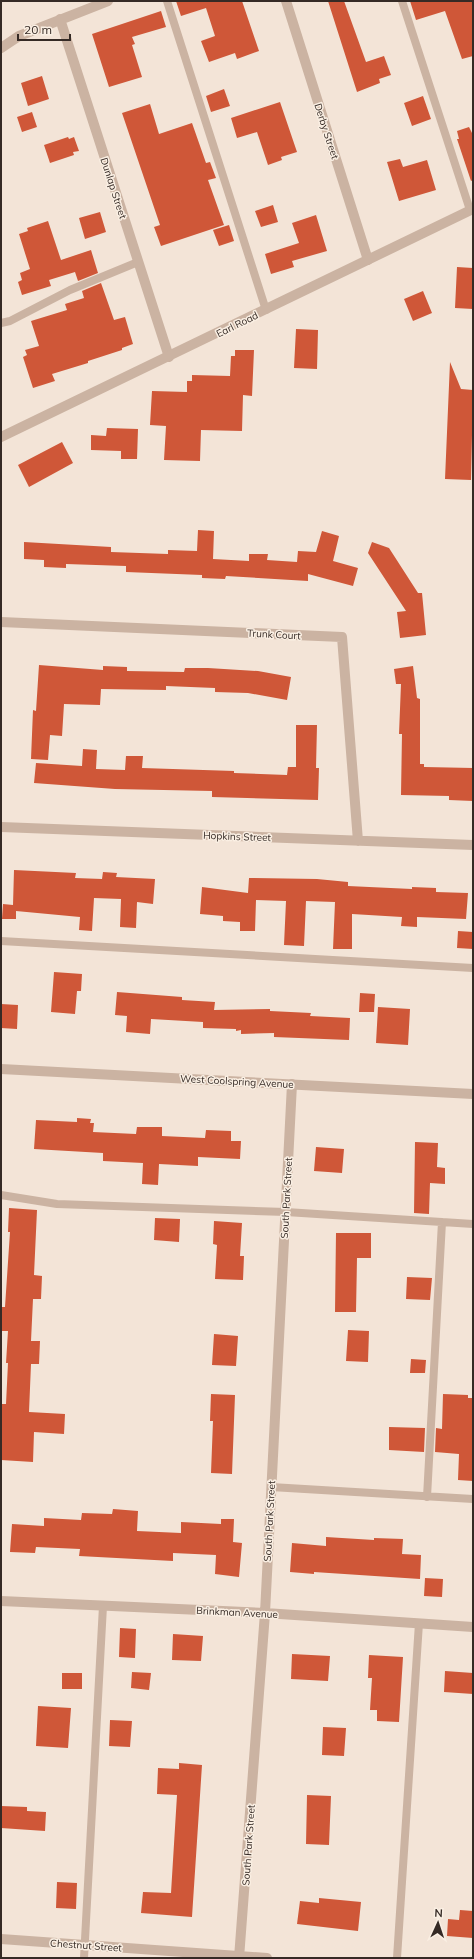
<svg xmlns="http://www.w3.org/2000/svg" width="474" height="1959" font-family="Mulish,sans-serif">
	<style>
		.building { fill: #cf5738 }
		.lines { fill: none; stroke-linecap: round; stroke-linejoin: round }
		.service { stroke: #cbb3a2; stroke-width: 8 }
		.minor { stroke: #cbb3a2; stroke-width: 10 }
		.tertiary { stroke: #cbb3a2; stroke-width: 10 }
		.labels { text-anchor: middle; stroke-width: 3; stroke-linejoin: round; paint-order: stroke }
		.street-label { font-size: 10px; fill: #352a25; stroke: #faefe3 }
	</style>
	<rect width="100%" height="100%" fill="#f3e4d7"/>
	<path class="building" d="M176 1H242L259 51 237 59 235 53 209 62 201 41 215 36 206 8 181 16Z
		M328 1H344L366 62 384 56 391 75 379 79 380 83 357 92Z
		M410 1H473V56L462 59 445 11 416 20Z
		M161 11 166 27 132 37 135 44 132 45 142 77 109 87 92 34Z
		M42 76 49 99 28 106 21 83Z
		M224 89 230 106 211 112 206 96Z
		M423 96 431 119 412 126 404 103Z
		M280 102 297 152 281 157 282 160 268 165 257 132 237 138 231 118Z
		M150 104 159 134 192 123 206 163 210 162 216 178 208 180 224 225 161 246 154 227 160 225 122 113Z
		M32 112 37 127 22 132 17 117Z
		M469 127 473 135V180L471 181 457 139H459L457 131Z
		M68 137 69 139 74 137 79 151 73 152 74 155 50 163 44 145Z
		M400 159 403 167 427 160 436 190 399 201 387 162Z
		M273 205 278 222 261 227 255 211Z
		M100 212 106 232 85 239 79 218Z
		M316 215 327 251 292 261 294 267 271 274 265 254 299 243 292 223Z
		M48 221 61 260 91 250 98 273 78 281 75 272 49 280 51 286 22 295 18 282 22 280 20 273 30 269 19 234 28 231 27 228Z
		M229 225 234 241 219 246 213 230Z
		M457 267 473 268V309L455 308Z
		M101 283 114 320 125 317 133 344 122 348V350L88 361V363L52 374 55 381 33 388 23 357 27 355 25 350 39 346 31 321 67 310 65 304 84 298 82 291Z
		M423 291 432 313 413 321 404 299Z
		M296 329 318 330 317 369 294 368Z
		M235 350H254L252 396 243 395 242 431 201 430 200 461 164 460 166 426 150 425 152 391 187 392V381H192V375L230 376 231 356H235Z
		M450 362 461 389 473 390 471 480 445 479Z
		M107 428 138 429 137 459H121V451L91 450V435L106 436Z
		M62 442 73 463 29 487 18 465Z
		M198 530 214 531 213 559 249 561V554H268L267 560 297 562 298 551 316 552 322 531 339 536 333 561 358 568 353 586 308 574V581L226 576 225 579 202 578V575L126 572V566L66 564V568L44 567V560L24 559V542L111 547V552L168 554V550L197 551Z
		M372 542 389 548 418 593H422L426 635 400 638 397 612 406 611 368 553Z
		M39 665 103 670V666L127 667V671L184 672 185 668H208L258 671 291 677 287 700 248 693 215 692V688L166 686V690L101 689 100 705 64 704 62 736 50 735 48 760 31 759 33 710 36 711Z
		M413 666 417 698 420 699V764H424V767L473 768V801L449 800V796L401 795 402 734H399L401 684H396L394 669Z
		M296 725H317L316 768H319L318 800 212 797V791L115 789 34 783 36 763 82 766 83 749 97 750 96 769 125 770 126 756H143L142 768 234 771V773L287 775 288 767H296Z
		M14 870 76 873 75 878 102 879 103 872 117 873 116 877 155 879 153 904 137 902 136 928 120 927 121 899 94 898 92 931 79 930 80 917 16 911V919H2L3 904 13 905Z
		M249 878 317 879 348 882V886L412 889V887L436 888V892L468 893 466 919 417 917V927L401 926 402 917 352 914V949H333L335 902 306 901 304 946 284 945 286 901 256 900 255 931H240V922L223 921V916L200 914 202 887 248 893Z
		M458 931 473 932V949L457 948Z
		M54 972 82 974 81 991H77L75 1014 51 1012Z
		M117 992 182 997V1000L215 1002 214 1010 270 1009V1011L311 1013 310 1016 350 1018 349 1040 274 1037V1033L241 1034V1030L236 1031V1029L203 1028V1022L151 1019 150 1034 126 1032 127 1016 115 1015Z
		M360 993 375 994 374 1012H359Z
		M1 1004 18 1005 17 1029 1 1028Z
		M378 1007 410 1009 408 1045 376 1043Z
		M77 1118 91 1119 90 1123H94L93 1132 136 1134 137 1127H162V1136L205 1138 206 1130 231 1131V1141H241L240 1159 198 1157V1166L159 1164 158 1185 142 1184 143 1163 103 1161V1153L34 1149 36 1120 77 1122Z
		M415 1142 438 1143 437 1167 445 1168V1184L430 1183 429 1214 414 1213Z
		M316 1147 344 1149 342 1173 314 1171Z
		M9 1208 37 1210 34 1275 42 1276 41 1299H33L31 1341H40L39 1364H31L29 1412 65 1414 64 1434 34 1432 33 1462 1 1460V1404H6L8 1363H6L8 1331H1V1307H5L10 1232H8Z
		M155 1218 180 1219 179 1242 154 1240Z
		M214 1221 242 1223 240 1256H244L243 1280 215 1279 217 1245 213 1244Z
		M336 1233H371V1258H357L356 1312H335Z
		M407 1277 432 1278 430 1300 406 1299Z
		M348 1330 369 1331 368 1362 346 1361Z
		M214 1334 238 1336 236 1366 212 1365Z
		M411 1359 426 1360 425 1373H410Z
		M211 1394 235 1395 232 1474 211 1473 213 1421H210Z
		M443 1394 468 1395V1398H473V1481L458 1480 459 1454 435 1452 436 1428 442 1429Z
		M389 1427 425 1428 424 1452 389 1450Z
		M113 1509 138 1511 137 1531 181 1533V1522L221 1524V1519H234L233 1542 242 1543 239 1577 215 1574 216 1555 173 1553V1561L79 1556 80 1549 36 1547 35 1553 10 1552 12 1524 44 1526V1518L81 1520 82 1513 112 1514Z
		M326 1537 374 1540V1538L403 1539 402 1554 421 1555 420 1579 314 1572V1574L290 1572 292 1543 326 1546Z
		M425 1578 443 1579 442 1597 424 1596Z
		M120 1628 136 1629 135 1658 119 1657Z
		M173 1634 203 1636 201 1661 172 1660Z
		M292 1654 330 1656 328 1681 291 1679Z
		M369 1655 403 1657 399 1722 377 1721V1710H370L372 1678H368Z
		M445 1671 473 1673V1694L444 1692Z
		M132 1672 151 1673 149 1690 131 1688Z
		M62 1673H82V1689H62Z
		M38 1706 71 1708 68 1748 36 1746Z
		M110 1720 132 1721 130 1747 109 1746Z
		M323 1727 346 1728 344 1756 322 1755Z
		M179 1763 202 1765 192 1917 141 1913 143 1892 171 1893 177 1795 157 1794 158 1768 179 1769Z
		M307 1795 331 1796 329 1845 306 1844Z
		M1 1806 27 1807V1811L46 1812 45 1831 1 1828Z
		M57 1882 77 1883 76 1909 56 1908Z
		M319 1898 361 1902 358 1931 297 1924 300 1901 319 1903Z
		M460 1910 473 1911V1938L447 1936 448 1919 459 1920Z"/>
	<g class="lines">
		<path class="service" d="M167 1 266 310
			M402 1 470 210
			M1 323 10 321 70 290 138 262
			M1 941 473 968
			M1 1195 57 1204 286 1212 473 1224
			M271 1487 473 1499
			M427 1497 442 1222
			M84 1958 103 1606
			M397 1958 419 1623"/>
		<path class="minor" d="M286 1 368 260
			M60 19 169 357
			M1 48 19 36 108 1
			M1 622 342 637 358 841
			M1 827 473 845
			M1 1601 265 1613 473 1627
			M1 1939 267 1958
			M239 1958 265 1613 292 1084"/>
		<path class="tertiary" d="M1 437 473 209
			M1 1069 473 1094"/>
	</g>
	<g class="labels">
		<g class="street-label">
			<text transform="translate(327 131) rotate(72)" y="4">Derby Street</text>
			<text transform="translate(114 188) rotate(72)" y="4">Dunlap Street</text>
			<text transform="translate(237 324) rotate(-26)" y="4">Earl Road</text>
			<text transform="translate(274 634) rotate(3)" y="4">Trunk Court</text>
			<text transform="translate(237 836) rotate(2)" y="4">Hopkins Street</text>
			<text transform="translate(237 1081) rotate(3)" y="4">West Coolspring Avenue</text>
			<text transform="translate(286 1198) rotate(-87)" y="4">South Park Street</text>
			<text transform="translate(269 1521) rotate(-87)" y="4">South Park Street</text>
			<text transform="translate(237 1612) rotate(3)" y="4">Brinkman Avenue</text>
			<text transform="translate(248 1845) rotate(-86)" y="4">South Park Street</text>
			<text transform="translate(86 1945) rotate(4)" y="4">Chestnut Street</text>
		</g>
	</g>
	<rect width="474" height="1959" fill="none" stroke="#352a25" stroke-width="4"/>
	<g transform="translate(438 1923) rotate(3)" stroke="#faefe3" stroke-width="3" paint-order="stroke">
	<path d="M0-3L7 15L0 10L-7 15Z" fill="#352a25"/>
	<text y="-6" font-size="11" font-weight="bold" text-anchor="middle" fill="#352a25">N</text>
	</g>
	<path d="M18 34v6h52v-6" fill="none" stroke="#352a25" stroke-width="2"/>
	<text x="24" y="34" font-size="12" fill="#352a25" stroke="#faefe3" stroke-width="3" paint-order="stroke">20 m</text>
</svg>
